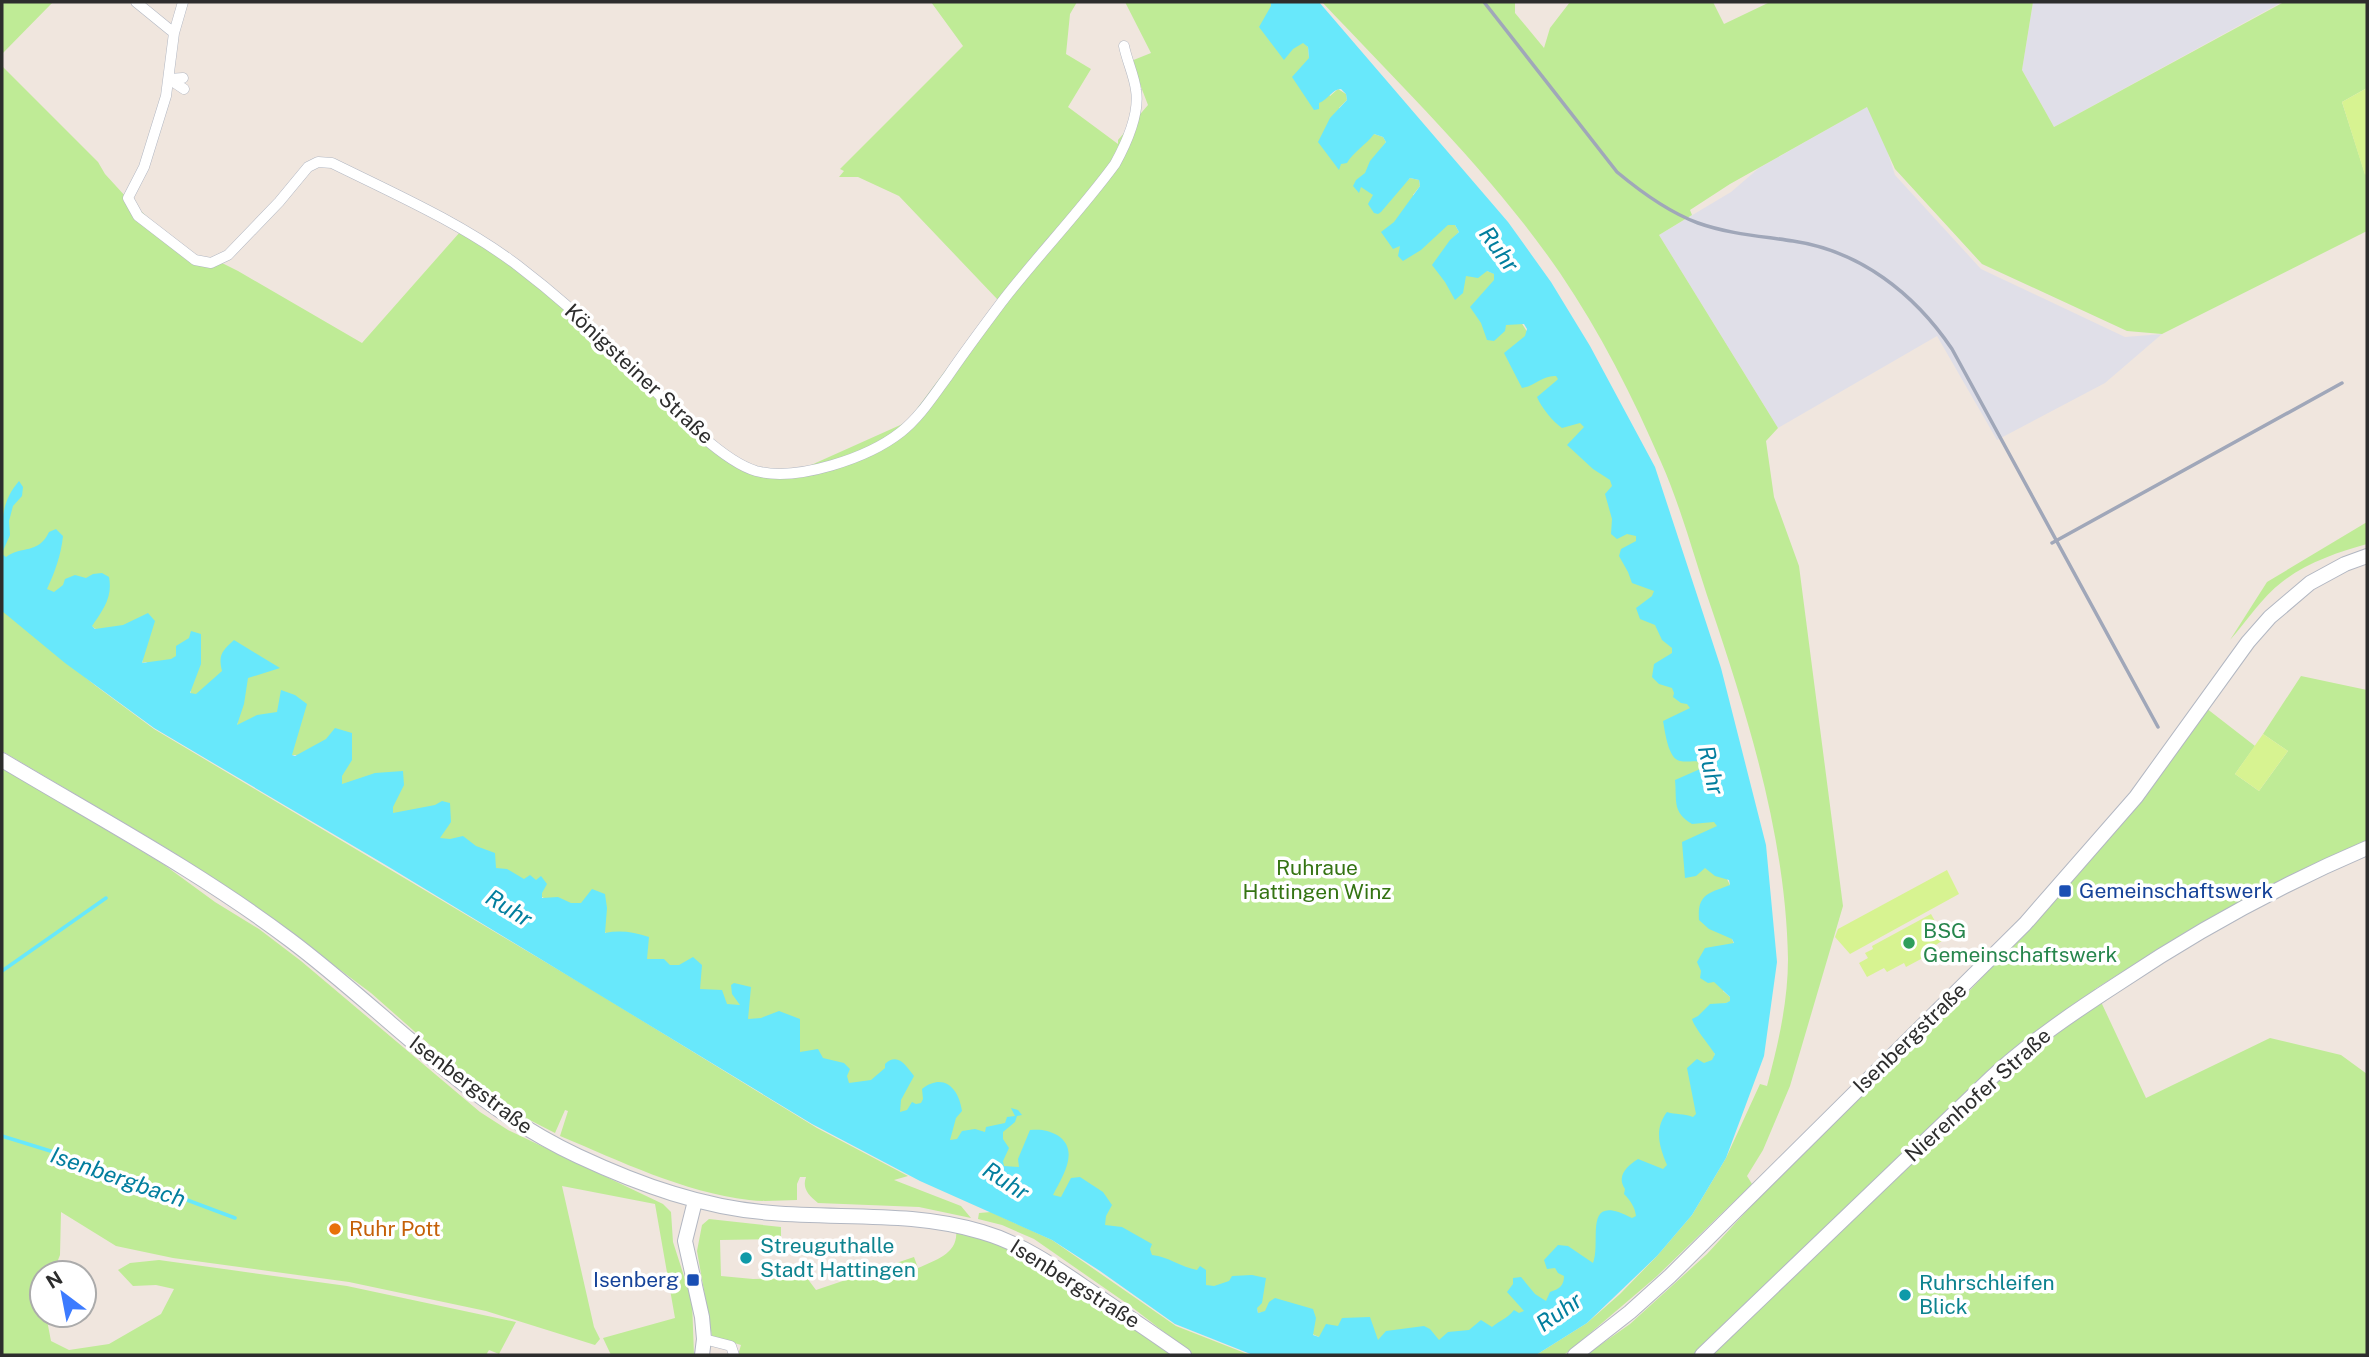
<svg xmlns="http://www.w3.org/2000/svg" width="2369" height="1357" font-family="'Public Sans',sans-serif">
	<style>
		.industrial { fill: #e0dfe8 }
		.green { fill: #bfeb96 }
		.pitch { fill: #d7f391 }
		.water { fill: #68e8fb }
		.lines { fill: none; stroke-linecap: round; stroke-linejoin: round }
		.stream { stroke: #68e8fb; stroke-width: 3.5 }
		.street-casing { stroke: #b2b7c2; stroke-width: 11 }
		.secondary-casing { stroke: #b2b7c2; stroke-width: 16 }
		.street { stroke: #fff; stroke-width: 10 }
		.secondary { stroke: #fff; stroke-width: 14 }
		.rail { stroke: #a0a7b9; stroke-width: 3.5 }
		.transit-dot { fill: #1a4fb4; stroke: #fff; stroke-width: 2.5 }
		.leisure-dot { fill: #2e9e5b; stroke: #fff; stroke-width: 2.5 }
		.food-dot { fill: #e8710a; stroke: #fff; stroke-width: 2.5 }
		.culture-dot { fill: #0f9aa8; stroke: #fff; stroke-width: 2.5 }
		.labels { text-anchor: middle; stroke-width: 7; stroke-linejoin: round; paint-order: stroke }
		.street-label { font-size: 21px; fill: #2d2d2d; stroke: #fff }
		.park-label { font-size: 21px; fill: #357413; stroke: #fff }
		.transit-label { font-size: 21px; fill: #164399; stroke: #fff; text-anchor: start }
		.leisure-label { font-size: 21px; fill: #27864d; stroke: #fff; text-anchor: start }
		.food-label { font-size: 21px; fill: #c56008; stroke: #fff; text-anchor: start }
		.culture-label { font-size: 21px; fill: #0d838f; stroke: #fff; text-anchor: start }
		.water-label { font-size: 23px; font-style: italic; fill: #027e9e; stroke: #fff }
	</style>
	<rect width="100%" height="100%" fill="#f0e6de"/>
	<path class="industrial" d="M2033 2H2282L2054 127 2022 70Z
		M1872 104 1895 175 1981 269 2125 337 2162 334 2105 383 1997 440 1937 336 1778 428 1659 235 1731 192 1759 168Z"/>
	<path class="green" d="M2 2H53L2 54Z
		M931 2H1077L1070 14 1066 54 1091 69 1068 107 1118 144V140L1148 105 1131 61 1151 53 1125 2H1271L1272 5 1308 47 1309 58 1330 96 1338 89 1346 94 1347 100 1339 108 1374 134 1383 137 1386 142 1377 154 1403 185 1410 178 1419 180 1420 186 1413 195 1448 225H1455L1459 232 1452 239 1487 271 1495 274 1494 280 1526 330 1554 366 1614 464 1709 719 1727 879 1730 885 1732 939 1734 944 1726 945 1723 991 1730 997V1002L1722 1004 1713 1050 1715 1054 1697 1113 1674 1166 1615 1248 1528 1318 1432 1343 1319 1337 1263 1312 1258 1313 1257 1309 1206 1285 1205 1283 1122 1241 863 1093 664 966 652 959H647V956L341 784 297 755H292V753L237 725 238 720 196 694H190L191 691 146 662 142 663 143 660 73 614 2 556V66L98 162 105 174 126 197 190 257 218 261 238 271 362 343 460 232 486 246 561 306 701 434 747 467 791 474 907 422 998 300 899 196 858 177H839L844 171 840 169 963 46Z
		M1322 2H1515V13L1544 48 1550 28 1570 2H1713L1724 24 1770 2H2033L2022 70 2054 127 2284 2H2367V88L2342 102 2365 174H2367V231L2162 334 2127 331 1982 264 1895 169 1867 107 1730 184 1690 210 1692 215 1659 235 1778 428 1766 441 1774 497 1799 566 1843 906 1790 1086 1763 1150 1747 1176 1752 1184 1656 1277 1568 1352 1563 1355H1536L1587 1323 1620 1294 1657 1256 1692 1215 1726 1158 1760 1084 1767 1086C1778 1045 1788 1002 1788 959 1786 839 1749 720 1711 607 1695 560 1681 507 1661 462 1633 397 1600 332 1560 273 1492 174 1404 89 1322 2Z
		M2367 522V544C2338 552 2306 563 2282 582 2262 597 2247 621 2230 640L2267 582Z
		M2 610 96 686 154 729 594 991 817 1128 908 1176 894 1180 961 1206 971 1218 919 1207 818 1203C808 1195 802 1188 806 1177H800L797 1184V1200C782 1200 764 1202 749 1200 683 1192 620 1161 560 1136L568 1111 565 1110 555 1133 514 1112 465 1076 371 993 264 913 173 852 2 751Z
		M2301 676 2367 690V842L2174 940 2095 989 2146 1098 2270 1038 2341 1055 2367 1074V1355H1586L1630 1324 1707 1254 1776 1179 1959 1002 2047 908 2206 708 2255 746 2235 774 2259 791 2288 751 2263 734Z
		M2 767 163 864 215 902 259 929 301 961 480 1112 508 1130 663 1204 671 1212 673 1242 692 1301 694 1355H611L603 1338 675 1318 655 1204 562 1186 594 1327 600 1339 595 1345 486 1311 349 1282 173 1258 116 1246 61 1212 60 1255 53 1273H42V1315H46L51 1341 69 1350 109 1344 161 1314 174 1289 156 1285 133 1286 118 1270 130 1263 159 1260 347 1286 516 1322 499 1354 489 1350 486 1355H2Z
		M991 1212 1052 1240 1176 1326 1250 1355H1194L1129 1305 1034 1239 1002 1225 978 1219 979 1213Z
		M709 1219 781 1227V1239L720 1240 721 1276 753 1279 807 1278 816 1290 914 1257 918 1268C936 1260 959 1253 956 1230 968 1234 981 1237 992 1241 1055 1266 1118 1316 1172 1355H738L741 1345 712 1336 697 1251 702 1225Z"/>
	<path class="pitch" d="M2367 88V173L2365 175 2342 102Z
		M2263 734 2288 751 2259 791 2235 774Z
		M1947 870 1959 894 1850 954 1835 937 1838 929Z
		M1931 914 1945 939 1931 948 1934 952 1906 967 1904 963 1887 972 1884 968 1867 977 1859 963 1868 958 1865 953 1873 949 1872 946Z"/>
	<path class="water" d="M1271 2H1319L1508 222 1551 282 1590 346 1655 467 1721 668 1766 845 1777 962 1764 1056 1726 1158 1692 1215 1657 1256 1587 1323 1536 1355H1253L1175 1324 1100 1271 1052 1240 920 1181 812 1124 384 864 154 728 65 663 2 611V554L6 557C22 545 38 555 49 532L56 529 63 536C61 555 55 572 47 589L54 592 63 585 65 579 75 575 86 578 93 574 102 573 109 577C113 597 103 610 92 626L95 629 123 625 148 613 155 621 142 663 171 659 176 656V646L189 638 191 631 201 634V664L190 693 196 694 222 671C218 655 222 651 234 640L280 668 248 678 244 704 237 725 257 715 277 712 281 690 295 695 307 704 292 755 295 756 326 739 335 728 352 733V760L342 776V784L375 773 403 771 404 785 393 807V813L435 805 442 801 450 803 451 822 440 838 450 839 463 836 476 846 495 853 496 868 507 869 524 879 530 875 536 880 541 876 547 884 542 893V898L558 897 571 903H581L592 889 605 894 607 908 605 933C620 930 634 932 649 937L647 959H664L670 965H679L693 957 702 965 700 989 722 990 727 1004 740 1005 732 994 731 985 734 983 751 987 748 1019 761 1018 779 1011 800 1019V1052L818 1049 823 1058 844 1063 850 1069 847 1076 849 1083 871 1080 885 1068V1064C898 1052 906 1066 914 1076L901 1100 900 1112 907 1110 912 1102 916 1104 921 1103 923 1099 922 1089C944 1072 959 1089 962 1111L956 1118 950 1140 957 1139 962 1131 975 1129 985 1132 986 1127 1005 1123 1007 1117 1015 1116 1011 1108 1018 1110 1022 1115 1017 1116 1015 1122 1003 1132V1139L1009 1148 1003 1161 1004 1166 1019 1167 1018 1159 1030 1130C1041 1129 1048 1130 1057 1135 1081 1150 1062 1177 1053 1195L1061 1197 1071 1178 1080 1177 1103 1192 1112 1205 1106 1216 1105 1225 1122 1227 1152 1244 1150 1249 1152 1255C1169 1257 1181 1267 1197 1270L1200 1266 1206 1270V1285L1214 1286 1229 1281 1232 1276 1252 1275 1266 1278 1262 1303 1257 1308 1258 1313 1265 1311 1269 1302 1275 1298 1313 1309 1316 1318 1313 1335 1319 1337 1326 1324 1338 1326 1342 1318 1370 1317 1378 1340 1386 1331 1424 1326 1430 1329 1439 1340 1448 1332 1469 1330 1481 1320 1492 1327C1500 1320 1507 1319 1514 1310L1519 1313 1524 1311 1507 1292 1513 1284V1278L1521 1277 1535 1294 1546 1301 1550 1292C1559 1289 1564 1286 1564 1276L1558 1273 1555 1268 1547 1269 1544 1260 1558 1245 1568 1246 1593 1263C1602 1241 1581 1191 1632 1218L1636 1216C1635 1207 1630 1200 1624 1194L1625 1189C1616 1176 1627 1166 1638 1159L1663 1169 1667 1165C1659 1146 1654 1129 1667 1112 1676 1115 1683 1113 1693 1117L1696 1114 1687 1068 1697 1059 1704 1063 1712 1060 1715 1054C1709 1045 1694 1027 1692 1019L1698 1016 1710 1004 1726 1003 1730 1001V997L1714 982 1708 983 1700 978 1701 971 1697 962 1705 948 1734 943 1732 939 1709 929 1699 920C1697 893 1710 893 1730 885L1729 880 1715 876 1705 868 1696 876 1685 878 1682 842 1717 826 1714 822 1692 824C1672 812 1677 801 1675 780L1707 766C1696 758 1691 763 1680 761 1668 759 1665 731 1663 721L1690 708 1687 704 1681 703 1673 697 1674 693 1672 688 1659 684 1652 677 1654 664 1672 653V648L1662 640 1655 625 1640 619 1636 608 1652 596 1654 591 1632 583 1628 572 1619 556 1621 549 1636 541V536L1627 534 1617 539 1611 534 1612 519 1605 494 1612 486 1610 480 1593 469 1567 445 1584 427 1580 423 1562 428C1553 422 1541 407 1537 397L1556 381 1558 379 1556 376C1543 375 1535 386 1522 388L1504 353 1525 336 1527 329 1524 324 1506 325 1505 331 1494 341 1487 340 1481 323 1470 307 1494 280V274L1487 271 1478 278 1466 276 1463 293 1455 300 1445 282 1432 265 1450 240 1459 232 1455 225H1448L1421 250 1403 261 1398 256 1400 246 1393 249 1381 232 1394 222 1420 186 1419 180 1410 178 1381 212 1378 214 1374 213 1368 204 1373 195 1361 187 1359 193 1353 186 1356 180 1365 173 1370 161 1386 142 1383 137 1374 134C1366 145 1353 152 1347 163L1341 164 1339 170 1318 142 1330 118 1347 100 1346 94 1341 89C1332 89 1328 100 1319 103V109L1314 110 1292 77 1309 58 1308 47 1303 43 1293 49 1284 60 1259 27 1271 6Z
		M19 481 23 487 22 496 13 506 9 521 10 535 2 553C2 523 0 503 19 481Z"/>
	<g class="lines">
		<path class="stream" d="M2 971 106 898
			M2 1136 86 1162 235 1218"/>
		<g class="street-casing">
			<path id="street" d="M136 2 174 33
				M183 2 174 33 166 96 144 167 128 198 138 216 195 260 211 263 228 255 279 202 308 167 318 162 332 163C395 194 461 223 517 265 555 294 591 326 624 359 656 390 715 459 756 471 797 482 868 458 901 432 920 417 933 396 948 376 965 351 983 327 1001 303 1037 256 1079 213 1115 164 1126 144 1140 114 1136 90 1134 75 1127 61 1124 46
				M183 78 169 79 184 89
				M704 1339 731 1346 734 1355"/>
		</g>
		<g class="secondary-casing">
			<path id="secondary" d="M2 760C99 818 200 872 290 940 386 1012 468 1105 578 1156 640 1185 704 1208 772 1213 843 1219 913 1211 982 1232 1020 1243 1051 1264 1083 1286 1117 1309 1151 1332 1184 1355
				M695 1201 685 1241 702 1317 704 1339 702 1355
				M1575 1355 1630 1312 1670 1276 2025 924 2136 797 2248 642 2270 617 2310 583 2345 564 2367 556
				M1702 1355 1991 1078C2030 1042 2074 1012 2119 983 2198 930 2280 885 2367 848"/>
		</g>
		<use href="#street" class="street"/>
		<use href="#secondary" class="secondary"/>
		<path class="rail" d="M1484 2 1617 172C1641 192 1668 212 1698 223 1729 234 1760 236 1793 241 1860 251 1914 293 1952 349L2158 727
			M2052 543 2342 383"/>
	</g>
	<g class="transit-dot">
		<rect x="2058" y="884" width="14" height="14" rx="3.5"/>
		<rect x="686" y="1273" width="14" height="14" rx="3.5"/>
	</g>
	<circle class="leisure-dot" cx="1909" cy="943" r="7"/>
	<circle class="food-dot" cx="335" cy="1229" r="7"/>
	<g class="culture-dot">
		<circle cx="746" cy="1258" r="7"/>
		<circle cx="1905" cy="1295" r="7"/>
	</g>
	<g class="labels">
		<g class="street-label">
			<text transform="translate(639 374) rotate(43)" y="7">Königsteiner Straße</text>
			<text transform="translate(1910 1038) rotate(-44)" y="7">Isenbergstraße</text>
			<text transform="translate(471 1085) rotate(37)" y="7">Isenbergstraße</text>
			<text transform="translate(1978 1095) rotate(-42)" y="7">Nierenhofer Straße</text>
			<text transform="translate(1075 1284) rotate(32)" y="7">Isenbergstraße</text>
		</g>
		<g class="park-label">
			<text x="1317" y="875">Ruhraue<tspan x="1317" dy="24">Hattingen Winz</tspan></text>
		</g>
		<g class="transit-label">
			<text x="2079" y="898">Gemeinschaftswerk</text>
			<text x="679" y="1287" text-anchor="end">Isenberg</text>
		</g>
		<g class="leisure-label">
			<text x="1923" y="938">BSG<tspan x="1923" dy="24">Gemeinschaftswerk</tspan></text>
		</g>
		<g class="food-label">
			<text x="349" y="1236">Ruhr Pott</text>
		</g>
		<g class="culture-label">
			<text x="760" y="1253">Streuguthalle<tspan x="760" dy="24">Stadt Hattingen</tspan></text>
			<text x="1919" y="1290">Ruhrschleifen<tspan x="1919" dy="24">Blick</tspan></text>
		</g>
		<g class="water-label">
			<text transform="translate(1499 249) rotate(54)" y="8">Ruhr</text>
			<text transform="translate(1711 770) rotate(77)" y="8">Ruhr</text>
			<text transform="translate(509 908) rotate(32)" y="8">Ruhr</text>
			<text transform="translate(118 1177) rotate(19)" y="8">Isenbergbach</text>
			<text transform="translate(1006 1181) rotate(33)" y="8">Ruhr</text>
			<text transform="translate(1559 1312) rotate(-35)" y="8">Ruhr</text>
		</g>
	</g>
	<rect width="2369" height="1357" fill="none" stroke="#2d2d2d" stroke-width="7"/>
	<g transform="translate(63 1294) rotate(328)"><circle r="33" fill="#ffffff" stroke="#ababab" stroke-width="2"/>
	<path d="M0-5L12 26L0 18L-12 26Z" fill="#3c7bff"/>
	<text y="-10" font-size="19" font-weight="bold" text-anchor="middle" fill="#2d2d2d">N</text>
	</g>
</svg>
